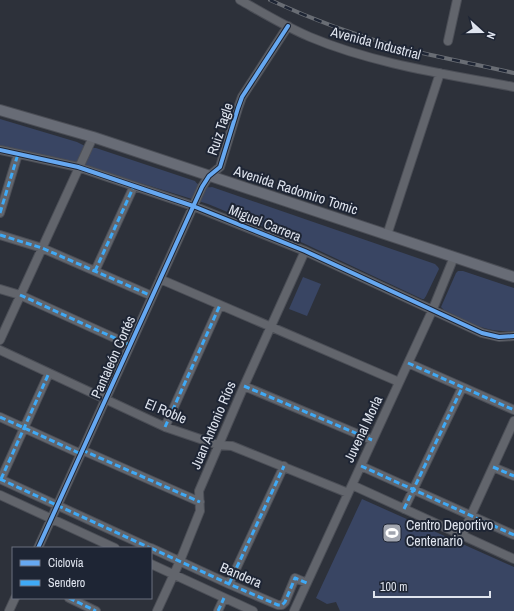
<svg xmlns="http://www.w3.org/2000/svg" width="514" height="611" font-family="'Archivo Narrow',sans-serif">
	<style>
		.green { fill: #394563 }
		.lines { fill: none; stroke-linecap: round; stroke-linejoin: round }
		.minor-casing { stroke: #4b4e56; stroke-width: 10 }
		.major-casing { stroke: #4b4e56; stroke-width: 12 }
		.minor { stroke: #62656c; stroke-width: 8 }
		.major { stroke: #686c76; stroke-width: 10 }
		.rail-casing { stroke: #696d74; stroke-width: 4 }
		.rail { stroke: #1e2534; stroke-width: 2.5; stroke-dasharray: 8; stroke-linecap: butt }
		.quiet { stroke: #3fa9f5; stroke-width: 3; stroke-dasharray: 6 3; stroke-linecap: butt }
		.cycleway-casing { stroke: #1e2534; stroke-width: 6 }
		.cycleway { stroke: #66a8f1; stroke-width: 4 }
		.labels { text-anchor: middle; stroke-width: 4; stroke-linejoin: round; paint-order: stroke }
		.street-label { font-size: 14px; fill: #dfe4ee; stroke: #1e2534 }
		.poi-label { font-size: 14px; fill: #dfe4ee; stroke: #1e2534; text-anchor: start }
	</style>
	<rect width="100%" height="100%" fill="#2d313a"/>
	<path class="green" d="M0 119 77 142 89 148H96L195 181C198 186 206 188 212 187L435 264 438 267 439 269 426 296 424 299H422L303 243 208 204 79 164 0 147Z
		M458 271H463L514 288V331C485 333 469 322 444 310L441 307 456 273Z
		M303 277 321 284 307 316 289 309Z
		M362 499 514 567V611H340L336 602 327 604 316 598Z"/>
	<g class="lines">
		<g class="minor-casing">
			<path id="minor" d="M240 0C263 13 286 27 310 37 374 64 446 74 514 87
				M448 41 457 0
				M0 150 78 167 193 206 305 251 482 333 499 337 514 336
				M0 213 18 154
				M0 235 42 248 152 296
				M387 235 440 73
				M95 271 134 186
				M160 279 399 382
				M0 289 20 295 130 345
				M0 340 93 137
				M0 350 165 427 218 445 232 446 348 493
				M408 363 514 410
				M244 386 372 440
				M0 417 81 454
				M165 427 220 305
				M82 450 200 502
				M361 466 514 535
				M493 467 514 476
				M0 479 150 548
				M1 479 49 373
				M352 485 514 559
				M0 495 115 548
				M404 509 462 388
				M462 535 514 421
				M38 548 202 187 209 176 220 167 238 108 242 97 288 26
				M151 548 229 584 278 605H282L285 602 295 578 307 583
				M151 564 253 611
				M229 584 284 466
				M69 598 96 611
				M9 611 15 598
				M157 611 180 561 200 511 199 491 244 386 305 251
				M218 611 224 598
				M294 611 432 311 454 257"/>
		</g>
		<g class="major-casing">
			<path id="major" d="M0 110 93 137 514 277"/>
		</g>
		<use href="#minor" class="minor"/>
		<use href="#major" class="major"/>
		<g class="rail-casing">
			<path id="rail" d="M270 0C311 19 354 35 398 47 436 57 475 64 514 73"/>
		</g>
		<use href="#rail" class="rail"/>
		<path class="quiet" d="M0 213 18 154
			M0 235 42 248 152 296
			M95 271 134 186
			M20 295 130 345
			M408 363 514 410
			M244 386 372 440
			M0 417 81 454
			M165 427 220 305
			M82 450 200 502
			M361 466 514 535
			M493 467 514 476
			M0 479 150 548
			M1 479 49 373
			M404 509 462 388
			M151 548 229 584 278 605H282L285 602 295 578 307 583
			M229 584 284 466
			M69 598 96 611
			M218 611 224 598"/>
		<g class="cycleway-casing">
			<path id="cycleway" d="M0 150 78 167 193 206 305 251 482 333 499 337 514 336
				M38 548 202 187 209 176 220 167 238 108 242 97 288 26"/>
		</g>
		<use href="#cycleway" class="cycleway"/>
	</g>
	<defs>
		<g id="stadium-square" transform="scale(1)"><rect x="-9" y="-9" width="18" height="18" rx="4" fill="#a1a5af" stroke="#1e2534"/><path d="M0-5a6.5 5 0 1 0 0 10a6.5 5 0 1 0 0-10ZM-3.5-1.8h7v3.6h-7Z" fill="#fff"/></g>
	</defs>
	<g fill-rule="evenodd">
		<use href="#stadium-square" x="392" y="533"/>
	</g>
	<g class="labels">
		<g class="street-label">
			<text transform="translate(376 43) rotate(15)" y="5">Avenida Industrial</text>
			<text transform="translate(220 129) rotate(-72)" y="5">Ruiz Tagle</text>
			<text transform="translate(296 190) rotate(18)" y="5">Avenida Radomiro Tomic</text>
			<text transform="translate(265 223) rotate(22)" y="5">Miguel Carrera</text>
			<text transform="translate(113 357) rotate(-66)" y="5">Pantaleón Cortés</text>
			<text transform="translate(166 411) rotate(23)" y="5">El Roble</text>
			<text transform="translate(213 425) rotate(-67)" y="5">Juan Antonio Ríos</text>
			<text transform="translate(363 429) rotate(-65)" y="5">Juvenal Morla</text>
			<text transform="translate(241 575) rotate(23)" y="5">Bandera</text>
		</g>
		<g class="poi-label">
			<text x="406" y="530">Centro Deportivo<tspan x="406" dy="16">Centenario</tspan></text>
		</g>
	</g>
	<rect x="12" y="547" width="140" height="52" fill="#1e2534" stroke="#6b717e"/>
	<rect x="20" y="560" width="20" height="6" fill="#66a8f1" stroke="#6b717e"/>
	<text x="48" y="567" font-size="12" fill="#dfe4ee">Ciclovía</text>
	<rect x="20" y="580" width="20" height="6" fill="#3fa9f5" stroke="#6b717e"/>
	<text x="48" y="587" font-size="12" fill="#dfe4ee">Sendero</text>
	<g transform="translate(482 32) rotate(111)" stroke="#1e2534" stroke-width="3" paint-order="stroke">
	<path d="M0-3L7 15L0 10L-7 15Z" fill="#dfe4ee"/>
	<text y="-6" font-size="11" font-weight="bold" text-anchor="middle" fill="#dfe4ee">N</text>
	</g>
	<path d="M374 591v6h116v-6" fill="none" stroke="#dfe4ee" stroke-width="2"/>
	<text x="380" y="591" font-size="12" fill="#dfe4ee" stroke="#1e2534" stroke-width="3" paint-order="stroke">100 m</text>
</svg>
